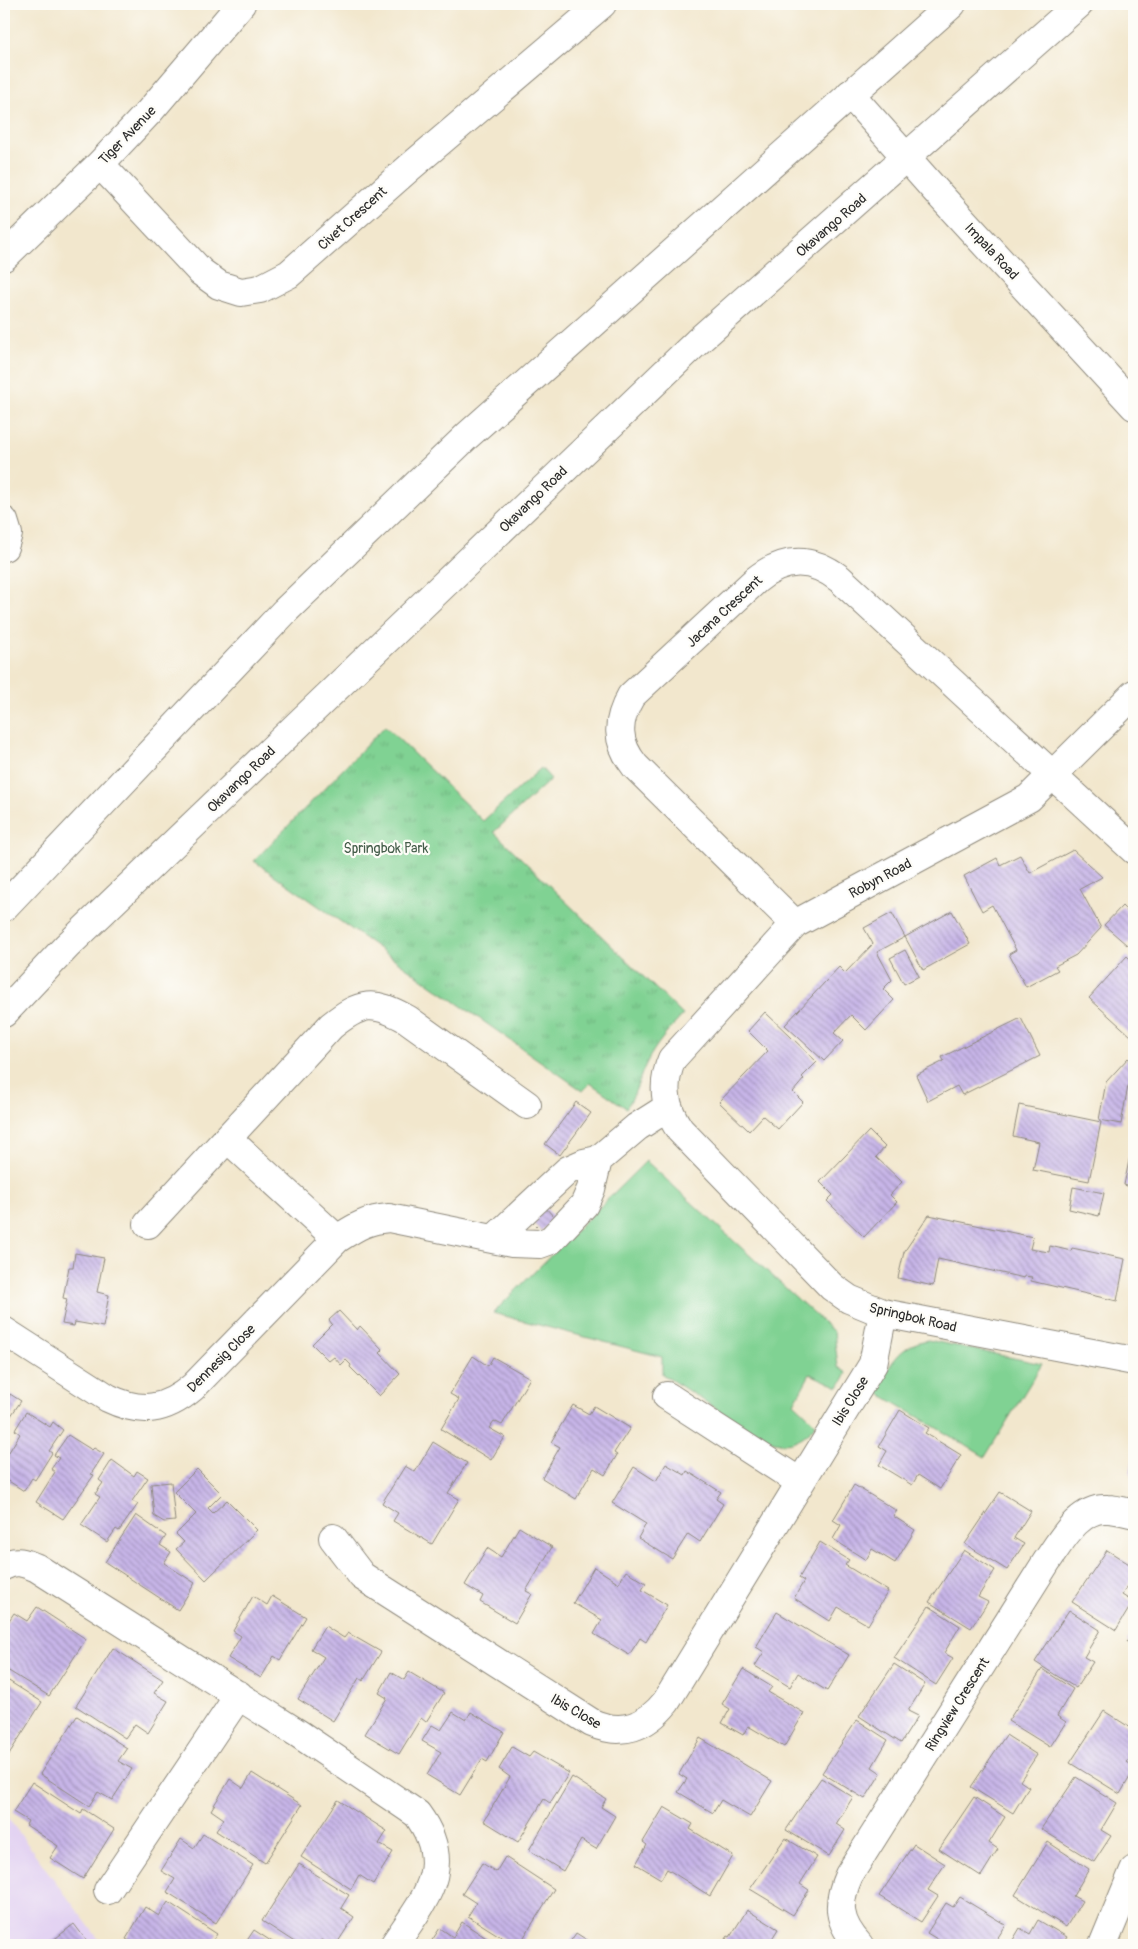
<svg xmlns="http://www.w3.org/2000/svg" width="1138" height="1949" font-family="Pangolin,sans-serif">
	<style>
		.built { fill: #e3d3f2 }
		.green { fill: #80d293; stroke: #567e5f }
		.park { fill: url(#park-tufts); stroke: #567e5f }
		.building { fill: url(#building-back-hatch) }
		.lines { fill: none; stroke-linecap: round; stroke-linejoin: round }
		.street-casing { stroke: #8e897c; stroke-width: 30 }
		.secondary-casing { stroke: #8e897c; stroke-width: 30 }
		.street { stroke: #fff; stroke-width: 28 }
		.secondary { stroke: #fff; stroke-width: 28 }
		.labels { text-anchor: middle; stroke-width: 4.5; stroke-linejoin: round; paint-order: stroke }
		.street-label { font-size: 14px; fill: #2b2b2b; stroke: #fdfcf7 }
		.park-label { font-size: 14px; fill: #445d4a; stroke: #fdfcf7 }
	</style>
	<defs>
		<pattern id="park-tufts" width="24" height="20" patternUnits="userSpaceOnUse" patternTransform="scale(1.25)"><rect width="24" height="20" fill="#80d293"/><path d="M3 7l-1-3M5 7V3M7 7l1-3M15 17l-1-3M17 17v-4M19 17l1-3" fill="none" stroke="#6fb47f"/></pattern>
		<pattern id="building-back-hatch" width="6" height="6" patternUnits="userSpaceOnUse" patternTransform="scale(1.25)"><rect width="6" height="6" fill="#c7b5e8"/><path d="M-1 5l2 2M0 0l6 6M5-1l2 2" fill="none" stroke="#a293bc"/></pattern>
	</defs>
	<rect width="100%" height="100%" fill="#fdfcf7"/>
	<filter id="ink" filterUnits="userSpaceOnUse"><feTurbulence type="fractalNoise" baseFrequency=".02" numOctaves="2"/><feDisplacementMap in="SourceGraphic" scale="10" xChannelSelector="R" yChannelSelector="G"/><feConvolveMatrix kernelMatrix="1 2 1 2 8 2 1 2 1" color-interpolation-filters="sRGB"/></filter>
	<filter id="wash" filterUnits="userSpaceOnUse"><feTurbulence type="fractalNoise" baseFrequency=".0096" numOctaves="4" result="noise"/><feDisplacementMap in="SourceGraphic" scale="20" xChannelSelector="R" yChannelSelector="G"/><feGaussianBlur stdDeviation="1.12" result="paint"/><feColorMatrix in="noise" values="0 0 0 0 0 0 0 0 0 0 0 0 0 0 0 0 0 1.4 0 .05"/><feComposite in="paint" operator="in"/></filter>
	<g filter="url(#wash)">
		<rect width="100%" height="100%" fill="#f2e7cd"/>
		<path class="built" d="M4 1813 23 1838 103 1945H4Z"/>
		<path class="green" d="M646 1161 834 1332 838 1367 847 1373 839 1387 810 1374 794 1403 816 1424C801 1443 786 1447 764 1439L662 1374V1357L493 1313Z
			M928 1340 1042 1364 985 1457 875 1391C890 1367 897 1345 928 1340Z"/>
		<path class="park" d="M385 726 483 821 541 768 551 779 494 832 683 1015C669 1030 656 1044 647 1062 638 1079 638 1091 626 1108L590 1083 583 1091 254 861Z"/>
		<g id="blocks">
			<path class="building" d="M1073 850 1102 877 1080 889 1101 928 1076 955 1055 966 1058 970 1026 987 1009 954 1016 950 992 905 982 911 964 876 997 858 1000 865 1020 855 1030 873Z
				M1122 906 1134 918V937L1127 945 1104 925Z
				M952 911 970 944 923 970 905 937Z
				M892 913 905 937 877 952 892 980 883 989 894 1000 866 1030 851 1015 834 1033 843 1041 824 1061 785 1025 839 967 845 973 873 944 864 928Z
				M905 950 919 976 904 984 890 958Z
				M1127 956 1134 963V1032L1131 1036 1089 998Z
				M765 1012 817 1062 802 1077 804 1079 793 1092 803 1102 778 1129 763 1116 749 1131 719 1102 768 1051 748 1031Z
				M1021 1018 1040 1056 962 1095 957 1086 928 1101 916 1075 944 1061 942 1057Z
				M1128 1058 1134 1064V1079L1128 1086 1121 1124 1099 1120 1106 1082Z
				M576 1102 591 1113 560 1155 545 1144Z
				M1019 1105 1101 1122 1089 1181 1033 1170 1039 1142 1013 1136Z
				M869 1131 885 1147 876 1157 902 1182 890 1195 897 1202 864 1237 827 1201 833 1195 820 1182Z
				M1133 1141H1134V1188L1124 1185Z
				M1073 1187 1104 1193 1099 1216 1069 1209Z
				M543 1205 555 1218 541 1231 529 1219Z
				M929 1215 1033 1237 1030 1249 1049 1252 1050 1246 1071 1251 1072 1248 1125 1259 1117 1301 1031 1281 1032 1277 1024 1276V1278L938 1259 933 1286 898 1278 904 1252Z
				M75 1253 104 1258 97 1292 109 1295 103 1327 75 1322 74 1326 62 1324 67 1299 63 1298 69 1267H73Z
				M339 1311 357 1330 360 1326 383 1350 380 1353 400 1374 379 1396 350 1367 351 1365 346 1360 341 1365 334 1357 329 1361 312 1344 332 1324 329 1320Z
				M473 1356 488 1366 493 1357 530 1378 502 1425 494 1421 489 1428 505 1437 491 1460 441 1429 459 1399 450 1394Z
				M10 1394 21 1401 6 1423 10 1425 4 1435V1396L8 1399Z
				M573 1405 589 1414 594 1406 630 1428 614 1453 617 1455 605 1475 594 1468 576 1499 542 1478 560 1447 551 1442Z
				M900 1410 929 1428 925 1433 961 1455 940 1489 918 1475 912 1485 879 1465 887 1451 879 1446Z
				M26 1412 50 1427 53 1422 63 1430 49 1451 52 1453 35 1480 32 1478 24 1491 4 1478V1460L20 1434 15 1430Z
				M68 1435 92 1450 94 1448 104 1454 91 1474 94 1475 63 1519 36 1502 55 1472 51 1469 59 1458 54 1455Z
				M433 1442 467 1463 448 1493 459 1499 432 1544 393 1521 398 1513 382 1503 405 1466 415 1472Z
				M1133 1458H1134V1475L1130 1474Z
				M112 1460 134 1476 137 1471 148 1478 132 1501 138 1504 119 1531 116 1529 107 1542 81 1525 100 1497 95 1494 103 1483 99 1480Z
				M666 1464 685 1475 687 1471 721 1492 716 1499 723 1504 700 1542 688 1534 672 1559 638 1538 646 1524 612 1503 634 1467 656 1481Z
				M197 1469 222 1494 208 1508 213 1513 227 1500 257 1530 206 1580 176 1549 184 1542 176 1534 196 1514 174 1492Z
				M171 1482 175 1521 164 1522 154 1516 151 1484Z
				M854 1485 897 1511 893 1516 915 1530 895 1563 872 1549 866 1560 833 1539 841 1525 833 1520Z
				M1000 1492 1031 1511 1014 1538 1024 1544 1007 1570 965 1544Z
				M136 1515 166 1536 160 1545 171 1552 164 1563 195 1583 178 1610 105 1562Z
				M519 1527 552 1547 526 1591 532 1594 515 1623 480 1602 483 1596 465 1585 487 1548 501 1557Z
				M820 1542 849 1560 845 1565 888 1591 868 1625 838 1607 830 1621 794 1598 804 1581 799 1578Z
				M964 1550 995 1570 978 1597 988 1602 971 1628 929 1602Z
				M1107 1550 1134 1567V1575L1122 1595 1133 1602 1116 1630 1072 1602Z
				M594 1567 619 1583 626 1571 646 1583 642 1590 667 1605 646 1642 640 1638 629 1655 594 1634 602 1620 573 1603Z
				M253 1596 267 1605 272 1596 306 1617 280 1660 274 1656 261 1678 228 1658 241 1636 233 1631Z
				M929 1606 960 1626 944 1653 953 1658 936 1685 894 1658Z
				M37 1607 86 1639 49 1696 4 1668V1659L8 1652 4 1650V1628L14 1613 27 1621Z
				M1069 1610 1100 1630 1084 1657 1093 1662 1076 1688 1035 1662Z
				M777 1612 849 1655 827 1691 798 1673 790 1687 755 1666 764 1652 756 1647Z
				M325 1626 344 1638 348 1633 381 1652 363 1681 359 1678 333 1721 298 1699 324 1657 311 1649Z
				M1134 1630V1646L1127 1642Z
				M113 1648 163 1680 154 1693 168 1701 148 1733 135 1724 125 1738 76 1706Z
				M894 1664 925 1684 908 1711 918 1716 901 1743 859 1716Z
				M743 1669 772 1687 768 1692 804 1713 784 1747 748 1726 743 1735 722 1723 730 1709 722 1704Z
				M1042 1669 1073 1689 1057 1716 1066 1722 1050 1747 1008 1721Z
				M391 1672 404 1680 409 1672 444 1693 426 1722 421 1718 399 1754 365 1734 387 1698 379 1693Z
				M4 1678 42 1702 4 1762Z
				M1104 1711 1134 1730V1750L1127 1762 1134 1767V1770L1120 1794 1070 1763Z
				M453 1712 466 1720 471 1712 504 1732 487 1762 482 1759 460 1795 427 1775 441 1752 422 1741 432 1725 441 1730Z
				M77 1716 127 1748 118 1761 132 1769 112 1800 98 1792 89 1806 40 1774Z
				M857 1720 888 1740 872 1767 881 1773 865 1799 822 1773Z
				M1006 1735 1037 1755 1020 1781 1029 1787 1013 1813 971 1787Z
				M700 1738 772 1781 750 1817 721 1800 713 1813 678 1792 687 1779 679 1774Z
				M512 1747 529 1757 533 1752 569 1773 550 1803 544 1799 518 1842 484 1821 510 1777 499 1769Z
				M252 1773 302 1805 265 1863 216 1831 224 1819 211 1810 230 1779 243 1788Z
				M572 1777 606 1799 601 1807 615 1816 596 1849 581 1840 563 1871 529 1850Z
				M1076 1777 1117 1803 1101 1830 1111 1836 1094 1862 1041 1829Z
				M821 1778 853 1797 836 1824 845 1830 829 1856 786 1830Z
				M32 1782 81 1814 83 1809 114 1829 83 1879 50 1858 58 1846 26 1825 28 1821 13 1812Z
				M974 1797 1005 1817 989 1843 998 1849 981 1876 939 1849Z
				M338 1800 387 1831 379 1844 393 1852 373 1884 359 1875 351 1889 301 1857Z
				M664 1807 693 1824 690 1829 733 1856 710 1896 667 1869 661 1879 636 1864 647 1845 643 1842Z
				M203 1834 253 1865 216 1923 167 1892 175 1879 161 1871 181 1839 194 1848Z
				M785 1838 817 1857 800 1884 809 1890 793 1915 750 1889Z
				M1048 1842 1089 1869 1073 1896 1082 1901 1066 1927 1015 1895Z
				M914 1844 945 1864 928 1890 938 1896 921 1922 879 1896Z
				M505 1857 554 1889 519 1945H514L468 1916 476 1903 462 1894 482 1863 496 1872Z
				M299 1864 349 1895 341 1908 354 1917 336 1945H330L321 1940 317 1945H299L262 1921Z
				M960 1897 1006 1925 993 1945H947L927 1933 946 1903 953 1907Z
				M168 1902 217 1934 210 1945H136L126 1939 145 1907 159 1916Z
				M747 1910 778 1929 768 1945H722L728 1936 730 1937Z
				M1038 1920 1067 1937 1062 1945H1010L1020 1928 1030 1934Z
				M462 1922 497 1945H429L440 1928 453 1937Z
				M74 1924 90 1945H47Z
				M254 1930 277 1945H244Z
				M576 1933 595 1945H568Z"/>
		</g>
	</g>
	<g filter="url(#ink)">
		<use href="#blocks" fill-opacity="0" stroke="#8e897c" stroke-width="1"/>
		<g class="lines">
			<g class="street-casing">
				<path id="street" d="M850 94 936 191 1134 406
					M100 164 201 272 219 285 241 292 260 289 289 274 409 168 602 4
					M4 257 100 164 149 112 241 4
					M4 521 8 534 4 547
					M1134 694 1029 798 795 924 672 1059C661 1085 664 1107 680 1130L832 1287 849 1299 883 1313 1134 1361
					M795 924 635 766C616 742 616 722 631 696L756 580C785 557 811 557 840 579L1134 850
					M228 1139 337 1239
					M148 1224 331 1026C361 1002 373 1000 407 1019L527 1105
					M494 1239 568 1170 584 1163 598 1160 637 1127 667 1108
					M4 1331 108 1398C141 1414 165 1411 193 1387L337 1239C356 1227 366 1220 389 1218L512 1243 540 1244 551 1240 584 1205 591 1189 598 1160
					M667 1396 800 1482
					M333 1538 362 1576 592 1723C622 1736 646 1727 666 1702L873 1364 883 1313
					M4 1566C16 1559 25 1563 37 1568L299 1734 417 1814C456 1867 424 1900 394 1945
					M108 1890 239 1695
					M859 1945C838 1922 836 1904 849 1875L1047 1561C1061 1541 1079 1507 1107 1509 1116 1509 1126 1512 1134 1514
					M1103 1945 1134 1870"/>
			</g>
			<g class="secondary-casing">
				<path id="secondary" d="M4 907 285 611 467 436 952 4
					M4 1013 67 946 697 342 1079 4"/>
			</g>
			<use href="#street" class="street"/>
			<use href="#secondary" class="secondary"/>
		</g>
	</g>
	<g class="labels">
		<g class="street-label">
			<text transform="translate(127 135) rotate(-46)" y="5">Tiger Avenue</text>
			<text transform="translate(352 218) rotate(-42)" y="5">Civet Crescent</text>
			<text transform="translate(831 225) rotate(-41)" y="5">Okavango Road</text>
			<text transform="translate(992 251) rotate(47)" y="5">Impala Road</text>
			<text transform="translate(533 499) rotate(-44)" y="5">Okavango Road</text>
			<text transform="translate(724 611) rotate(-43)" y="5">Jacana Crescent</text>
			<text transform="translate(241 779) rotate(-44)" y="5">Okavango Road</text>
			<text transform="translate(880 878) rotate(-28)" y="5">Robyn Road</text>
			<text transform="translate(913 1317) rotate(13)" y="5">Springbok Road</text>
			<text transform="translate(221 1358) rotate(-45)" y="5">Dennesig Close</text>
			<text transform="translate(850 1401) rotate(-58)" y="5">Ibis Close</text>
			<text transform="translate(957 1704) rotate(-58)" y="5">Ringview Crescent</text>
			<text transform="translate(576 1711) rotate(30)" y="5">Ibis Close</text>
		</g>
		<g class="park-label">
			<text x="386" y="853">Springbok Park</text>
		</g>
	</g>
	<rect width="1138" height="1949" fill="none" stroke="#fdfcf7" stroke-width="20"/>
</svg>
